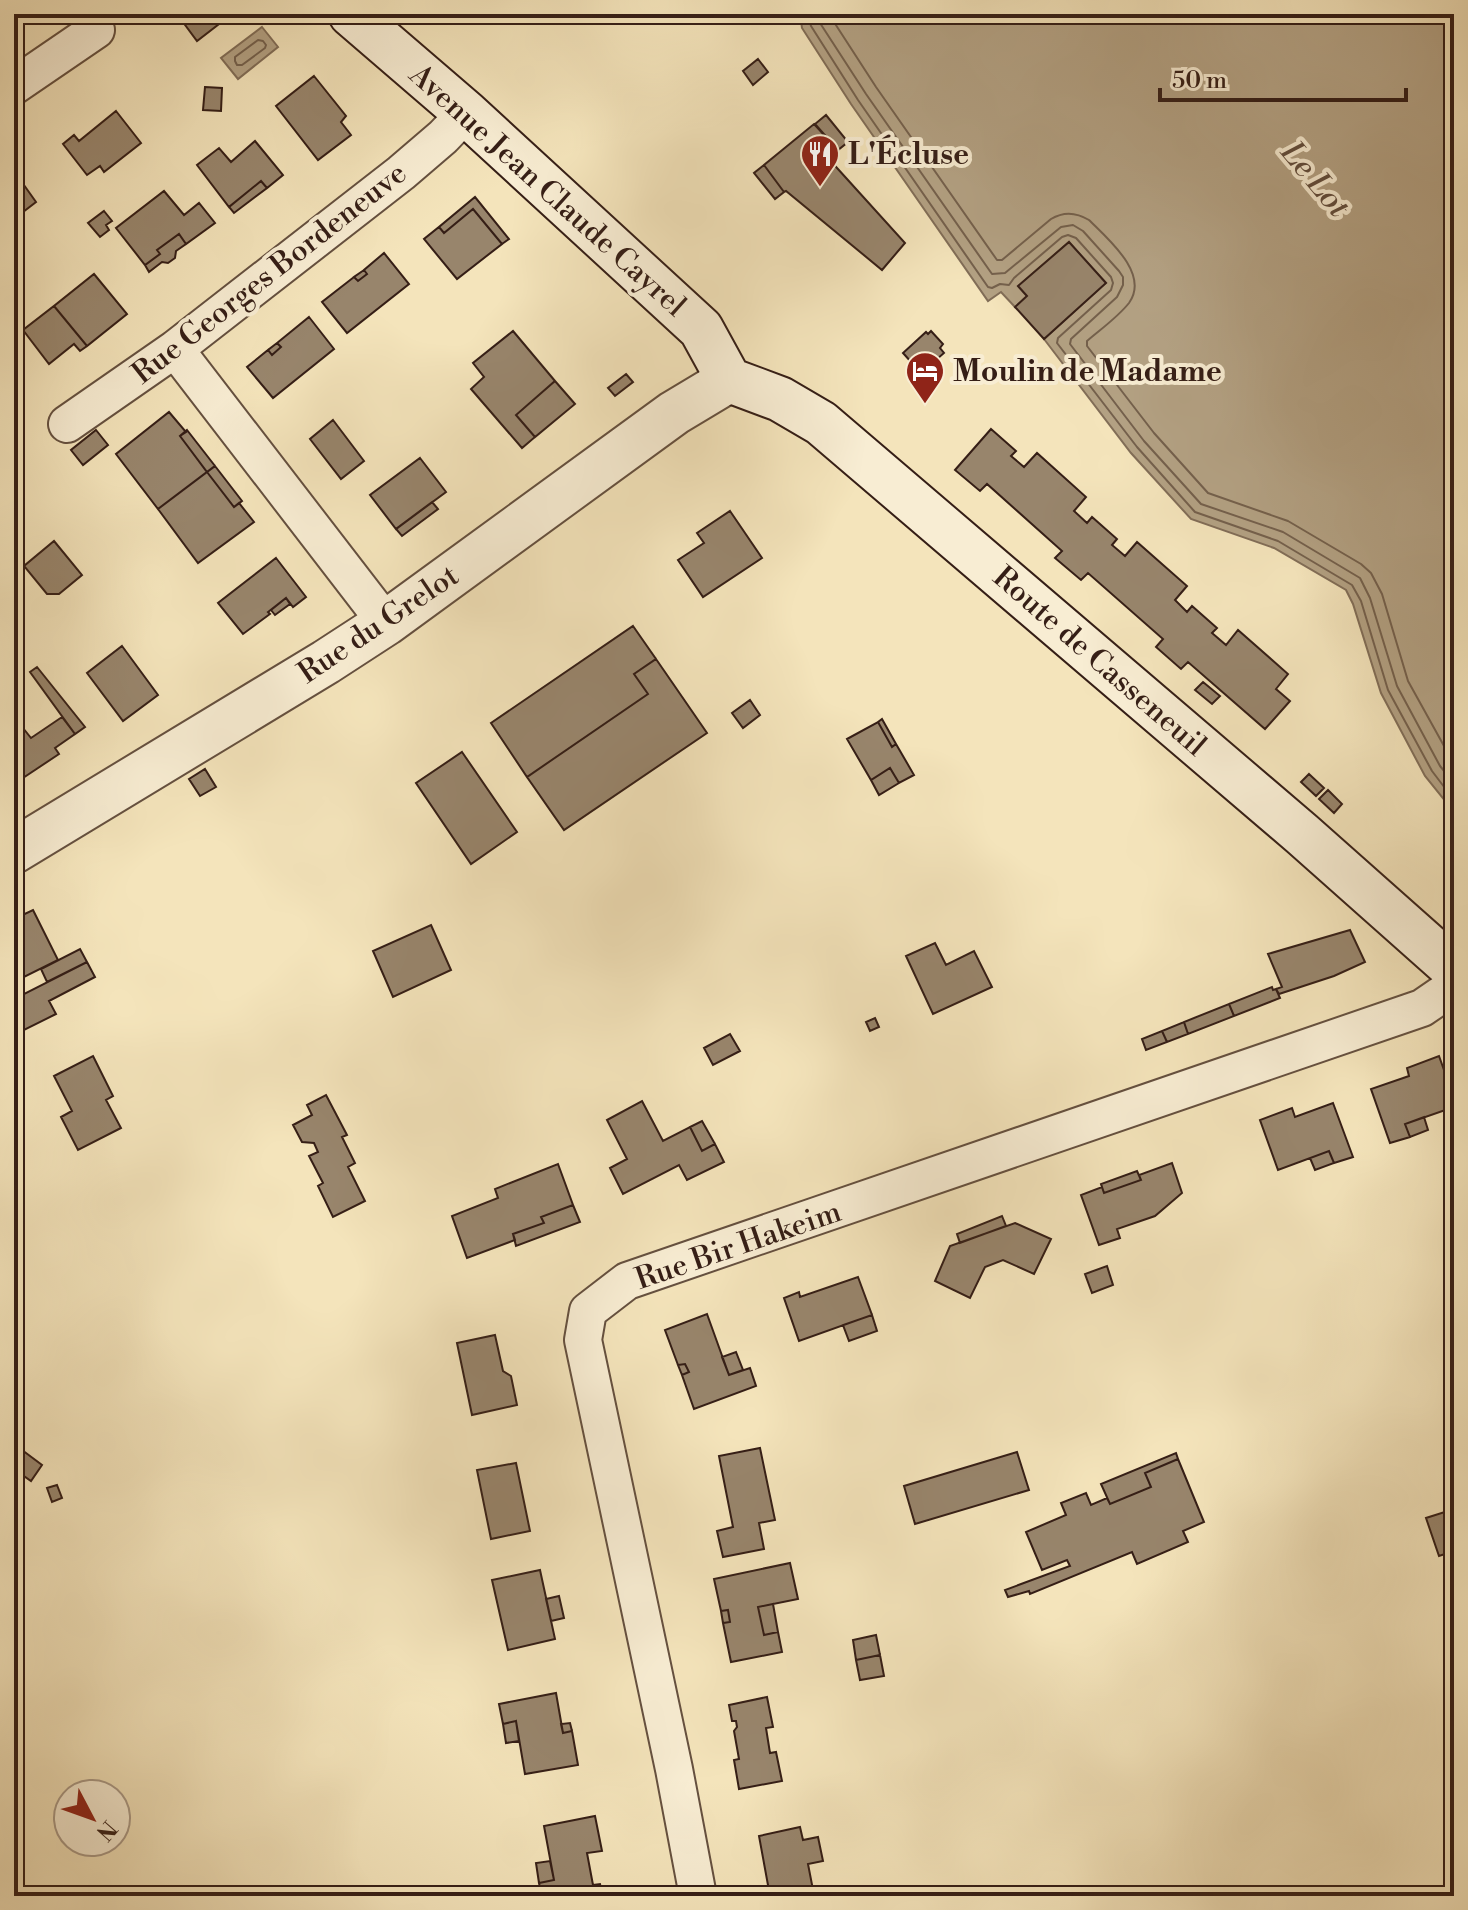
<svg xmlns="http://www.w3.org/2000/svg" width="1468" height="1910" font-family="'Libre Bodoni',serif">
	<style>
		.water { fill: #b3a183; stroke: #816d57; stroke-width: 2 }
		.lines { fill: none; stroke-linecap: round; stroke-linejoin: round }
		.shore { stroke: #74604c; stroke-width: 2 }
		.building { fill: #98856c; stroke: #351e16; stroke-width: 2 }
		.minor-casing { stroke: #65503f; stroke-width: 40 }
		.tertiary-casing { stroke: #65503f; stroke-width: 48 }
		.secondary-casing { stroke: #351e16; stroke-width: 48 }
		.minor { stroke: #f8edd3; stroke-width: 36 }
		.tertiary { stroke: #f8edd3; stroke-width: 44 }
		.secondary { stroke: #f8edd3; stroke-width: 44 }
		.labels { text-anchor: middle; stroke-width: 8; stroke-linejoin: round; paint-order: stroke }
		.poi-label { font-size: 30px; font-weight: bold; fill: #351e16; stroke: #f8edd3; text-anchor: start }
		.street-label { font-size: 30px; fill: #351e16; stroke: #f8edd3 }
		.water-label { font-size: 32px; font-style: italic; fill: #614c3c; stroke: #f8edd3 }
	</style>
	<rect width="100%" height="100%" fill="#f4e4bb"/>
	<filter id="stains"><feTurbulence type="fractalNoise" baseFrequency=".0025" numOctaves="4"/><feColorMatrix values="0 0 0 0 .2 0 0 0 0 .09 0 0 0 0 .02 0 0 0 .5 -.17"/></filter>
	<radialGradient id="worn" r=".72"><stop offset=".6" stop-color="#630" stop-opacity="0"/><stop offset="1" stop-color="#630" stop-opacity=".3"/></radialGradient>
	<path class="water" d="M800 14H1454V812L1425 776 1381 693 1353 604 1346 590 1274 548 1191 519 1131 453 1044 339 1106 283 1069 242 1018 286 1027 296 1015 307 1001 292 988 301 851 104 802 28Z
		M262 27 278 47 238 79 221 58Z"/>
	<g class="lines">
		<path class="shore" d="M808 14 811 26 858 100 988 287 992 288 1000 284 1009 285 1014 278 1062 237 1068 235 1076 238 1111 277 1113 283 1111 290 1058 338 1057 343 1137 447 1195 512 1278 541 1352 585 1361 601 1388 690 1432 771 1454 800
			M819 14 820 23 866 94 992 274 1005 273 1061 227 1073 225 1083 231 1119 271 1123 277V285L1117 297 1071 339 1070 344 1144 441 1201 504 1283 532 1360 578 1370 598 1397 686 1440 766 1454 783
			M831 14 832 19 876 87 997 260H1002L1051 219C1064 211 1076 212 1089 220 1108 239 1150 274 1129 303 1118 317 1101 329 1087 341V346L1154 433 1208 493 1288 521 1361 564 1371 573 1382 594 1408 681 1454 764
			M258 40 263 41 266 45 265 48 242 65H237L235 61V57Z"/>
	</g>
	<path class="building" d="M177 14H232L197 41Z
		M758 59 768 72 753 85 743 71Z
		M314 76 346 116 341 122 351 135 318 160 276 106Z
		M205 87 222 88 221 111 203 110Z
		M116 111 141 143 104 172 100 166 87 175 63 144 74 135 79 141Z
		M826 115 848 142 838 150 815 124Z
		M814 124 838 150 828 158 905 243 882 270 786 191 784 192 764 165Z
		M255 141 283 175 267 188 261 181 229 207 197 165 219 148 231 162Z
		M764 165 784 192 775 199 754 173Z
		M14 171 36 202 14 219Z
		M261 181 267 188 234 213 229 207Z
		M164 191 184 215 199 203 215 223 186 244 179 234 157 250 160 254 145 265 116 228Z
		M475 197 509 239 502 244 473 209 444 233 439 227Z
		M473 209 502 244 457 279 424 239 439 227 444 233Z
		M104 211 112 221 106 225 109 230 100 237 88 223Z
		M179 234 186 244 176 251 175 258 168 263 162 262 149 272 145 265 160 254 157 250Z
		M1069 242 1106 283 1044 339 1015 307 1027 296 1018 286Z
		M384 253 409 284 347 333 322 302 354 277 358 281 367 274 364 270Z
		M364 270 367 274 358 281 354 277Z
		M94 274 127 314 87 346 54 306Z
		M54 306 87 346 80 351 74 344 49 364 23 330Z
		M309 317 334 349 273 398 247 367 268 350 272 355 281 347 277 343Z
		M513 331 555 381 516 415 535 437 522 448 471 389 484 377 473 363Z
		M931 331 943 344 940 348 944 353 921 373 903 353 926 332 928 334Z
		M277 343 281 347 272 355 268 350Z
		M626 374 633 382 615 396 608 388Z
		M555 381 575 404 535 437 516 415Z
		M169 412 186 432 180 436 207 472 158 509 116 454Z
		M333 420 364 461 341 479 310 439Z
		M991 429 1016 451 1011 456 1024 467 1037 453 1086 497 1074 511 1087 523 1092 517 1117 539 1112 545 1125 556 1137 542 1187 586 1175 600 1187 612 1192 606 1217 628 1212 633 1226 645 1238 630 1288 674 1276 689 1290 701 1265 729 1188 662 1181 669 1156 647 1163 639 1088 573 1081 580 1055 558 1062 551 987 484 980 491 955 470Z
		M96 430 108 445 83 465 71 450Z
		M187 430 215 466 207 472 180 436Z
		M420 458 446 492 396 529 370 495Z
		M215 466 242 501 234 507 207 472Z
		M207 472 234 507 239 503 254 522 198 563 158 509Z
		M432 502 438 509 402 536 396 529Z
		M730 511 762 558 703 597 678 560 704 543 697 533Z
		M54 541 82 575 59 594H47L24 566Z
		M276 558 306 597 293 607 286 598 268 612 270 614 243 634 218 603Z
		M286 598 290 604 275 615 271 610Z
		M633 626 656 659 634 674 648 694 527 777 491 723Z
		M122 646 158 695 123 721 87 673Z
		M656 659 707 733 564 830 527 777 648 694 634 674Z
		M37 667 85 727 75 734 30 672Z
		M1203 682 1220 696 1212 704 1195 690Z
		M750 700 760 715 743 728 732 713Z
		M62 717 75 734 55 748 59 754 14 784V734L23 728 31 738Z
		M882 719 896 744 892 747 878 722Z
		M878 722 892 747 896 744 914 775 899 783 890 768 871 780 847 739Z
		M462 752 517 832 471 864 416 783Z
		M890 768 899 783 879 795 871 780Z
		M205 769 216 787 200 796 189 779Z
		M1309 774 1324 788 1316 796 1301 782Z
		M1328 790 1342 804 1334 813 1319 799Z
		M33 910 58 960 14 982V919Z
		M431 925 451 970 393 997 373 951Z
		M1350 930 1365 962 1334 976 1279 994 1276 989 1282 987 1268 954Z
		M935 943 946 965 974 951 992 987 933 1014 906 956Z
		M80 949 87 962 47 982 41 969Z
		M87 962 95 977 49 1001 56 1014 14 1035V999Z
		M1272 987 1273 990 1276 989 1280 998 1234 1016 1229 1004Z
		M1229 1004 1234 1016 1188 1034 1184 1022Z
		M875 1018 879 1027 870 1031 866 1022Z
		M1184 1022 1188 1034 1167 1042 1162 1031Z
		M1162 1031 1167 1042 1146 1050 1142 1039Z
		M730 1034 740 1051 713 1065 704 1048Z
		M93 1056 113 1096 106 1100 121 1128 78 1150 61 1117 72 1111 54 1076Z
		M1439 1056 1454 1098V1107L1405 1124 1410 1137 1390 1143 1371 1089 1409 1076 1407 1068Z
		M326 1095 347 1135 342 1137 355 1163 348 1167 365 1201 333 1217 318 1186 323 1183 309 1156 318 1152 314 1143 302 1142 293 1125 312 1115 307 1105Z
		M642 1101 663 1141 690 1127 702 1151 715 1144 724 1162 687 1180 679 1165 623 1194 610 1168 627 1159 607 1120Z
		M1333 1103 1353 1157 1334 1163 1329 1151 1278 1170 1260 1120 1292 1108 1295 1117Z
		M1424 1117 1428 1130 1410 1137 1405 1124Z
		M702 1121 715 1144 702 1151 690 1127Z
		M1329 1151 1334 1163 1315 1170 1310 1158Z
		M1172 1163 1182 1193 1155 1216 1117 1229 1120 1238 1099 1245 1081 1195 1102 1187 1104 1193 1141 1180 1139 1175Z
		M558 1164 573 1205 541 1217 544 1223 513 1234 515 1240 467 1258 452 1216 498 1198 495 1189Z
		M1137 1171 1141 1180 1104 1193 1101 1184Z
		M573 1205 580 1222 516 1246 513 1234 544 1223 541 1217Z
		M1002 1216 1006 1226 960 1243 957 1234Z
		M1015 1223 1051 1239 1034 1274 1003 1260 985 1267 970 1298 935 1281 950 1246Z
		M1107 1266 1113 1285 1092 1293 1085 1274Z
		M858 1277 872 1315 799 1341 784 1298 799 1292 800 1297Z
		M707 1314 729 1375 750 1368 756 1386 694 1409 682 1375 689 1372 685 1364 678 1365 665 1330Z
		M872 1315 877 1331 849 1341 843 1325Z
		M495 1335 503 1371 511 1376 517 1405 472 1415 457 1343Z
		M736 1352 743 1370 729 1375 722 1357Z
		M685 1364 689 1372 682 1375 678 1365Z
		M14 1444 42 1465 31 1481 14 1469Z
		M760 1448 775 1520 759 1523 764 1549 723 1557 717 1531 733 1527 719 1456Z
		M1017 1452 1029 1490 915 1524 904 1486Z
		M1176 1453 1178 1459 1145 1473 1151 1487 1110 1504 1101 1484Z
		M1178 1459 1204 1522 1183 1531 1188 1542 1137 1564 1132 1552 1030 1594 1029 1591 1008 1597 1005 1590 1070 1566 1067 1560 1042 1570 1026 1532 1066 1515 1061 1503 1086 1493 1091 1505 1107 1498 1110 1504 1151 1487 1145 1473Z
		M516 1463 530 1531 491 1539 477 1470Z
		M57 1485 62 1498 52 1502 47 1488Z
		M1454 1509V1551L1439 1556 1426 1518Z
		M790 1563 798 1599 758 1607 764 1635 778 1632 782 1652 731 1662 723 1623 730 1622 728 1610 721 1611 714 1579Z
		M540 1570 555 1639 508 1650 492 1580Z
		M559 1596 564 1618 551 1621 546 1599Z
		M773 1604 778 1632 764 1635 758 1607Z
		M728 1610 730 1622 723 1623 721 1611Z
		M876 1635 880 1655 856 1660 853 1640Z
		M880 1655 884 1676 860 1680 856 1660Z
		M556 1693 563 1733 572 1731 578 1765 525 1774 516 1721 503 1724 499 1704Z
		M767 1697 773 1727 766 1728 770 1753 776 1752 782 1781 739 1789 734 1760 739 1759 734 1731 737 1727 736 1721H732L729 1705Z
		M516 1721 519 1741 506 1743 503 1724Z
		M570 1723 572 1731 563 1733 561 1724Z
		M595 1816 602 1851 587 1853 593 1885 600 1884 603 1896H542L539 1883 554 1880 544 1826Z
		M800 1827 803 1840 818 1837 823 1861 808 1864 814 1895 770 1896 759 1836Z
		M550 1861 554 1880 539 1883 536 1863Z"/>
	<g class="lines">
		<g class="minor-casing">
			<path id="minor" d="M14 86 96 30
				M175 349 386 623
				M67 424 175 349 401 173 443 137 466 113
				M698 1896 674 1769 583 1340 588 1311 627 1281 1422 1008 1454 986"/>
		</g>
		<g class="tertiary-casing">
			<path id="tertiary" d="M14 851 326 662 386 623 674 413 729 380"/>
		</g>
		<g class="secondary-casing">
			<path id="secondary" d="M351 14 466 113 701 329 729 380 780 399 821 423 1302 834 1454 969"/>
		</g>
		<use href="#minor" class="minor"/>
		<use href="#tertiary" class="tertiary"/>
		<use href="#secondary" class="secondary"/>
	</g>
	<defs>
		<g id="restaurant-pin" transform="scale(2)"><path d="M0 17L-7.5 6A9.5 9.5 0 1 1 7.5 6Z" fill="#8f2418" stroke="#f8edd3"/><path d="M-5-6h1v4h1v-4h1v4h1v-4h1v5L-1.5 .5V6h-2V.5L-5-1ZM5-6V6H3V1.5H1.5Q1.5-4 5-6Z" fill="#fff"/></g>
		<g id="hotel-pin" transform="scale(2)"><path d="M0 17L-7.5 6A9.5 9.5 0 1 1 7.5 6Z" fill="#8f2418" stroke="#f8edd3"/><path d="M-6-4.5h1.5V1H6V5H4.5V3h-9V5H-6ZM-4 0a1.8 1.8 0 1 1 3.6 0ZM.5 0V-2.5h3Q6-2.5 6 0Z" fill="#fff"/></g>
	</defs>
	<g fill-rule="evenodd">
		<use href="#restaurant-pin" x="820" y="154"/>
		<use href="#hotel-pin" x="925" y="371"/>
	</g>
	<g class="labels">
		<g class="poi-label">
			<text x="848" y="164">L'Écluse</text>
			<text x="953" y="381">Moulin de Madame</text>
		</g>
		<g class="street-label">
			<text transform="translate(548 190) rotate(42)" y="10">Avenue Jean Claude Cayrel</text>
			<text transform="translate(269 273) rotate(-38)" y="10">Rue Georges Bordeneuve</text>
			<text transform="translate(378 624) rotate(-34)" y="10">Rue du Grelot</text>
			<text transform="translate(1100 661) rotate(41)" y="10">Route de Casseneuil</text>
			<text transform="translate(738 1245) rotate(-19)" y="10">Rue Bir Hakeim</text>
		</g>
		<g class="water-label">
			<text transform="translate(1316 179) rotate(50)" y="11">Le Lot</text>
		</g>
	</g>
	<rect width="1468" height="1910" fill="none" stroke="#f4e4bb" stroke-width="48"/>
	<rect x="16" y="16" width="1436" height="1878" fill="none" stroke="#351e16" stroke-width="4"/>
	<rect x="24" y="24" width="1420" height="1862" fill="none" stroke="#351e16" stroke-width="2"/>
	<g transform="translate(92 1818) rotate(131)"><circle r="38" fill="#f8edd3" stroke="#aa9a87" stroke-width="2"/>
	<path d="M0-6L14 30L0 20L-14 30Z" fill="#8f2418"/>
	<text y="-12" font-size="22" font-weight="bold" text-anchor="middle" fill="#351e16">N</text>
	</g>
	<path d="M1160 88v12h246v-12" fill="none" stroke="#351e16" stroke-width="4"/>
	<text x="1172" y="88" font-size="24" fill="#351e16" stroke="#f8edd3" stroke-width="6" paint-order="stroke">50 m</text>
	<rect width="100%" height="100%" filter="url(#stains)"/>
	<rect width="100%" height="100%" fill="url(#worn)"/>
</svg>
